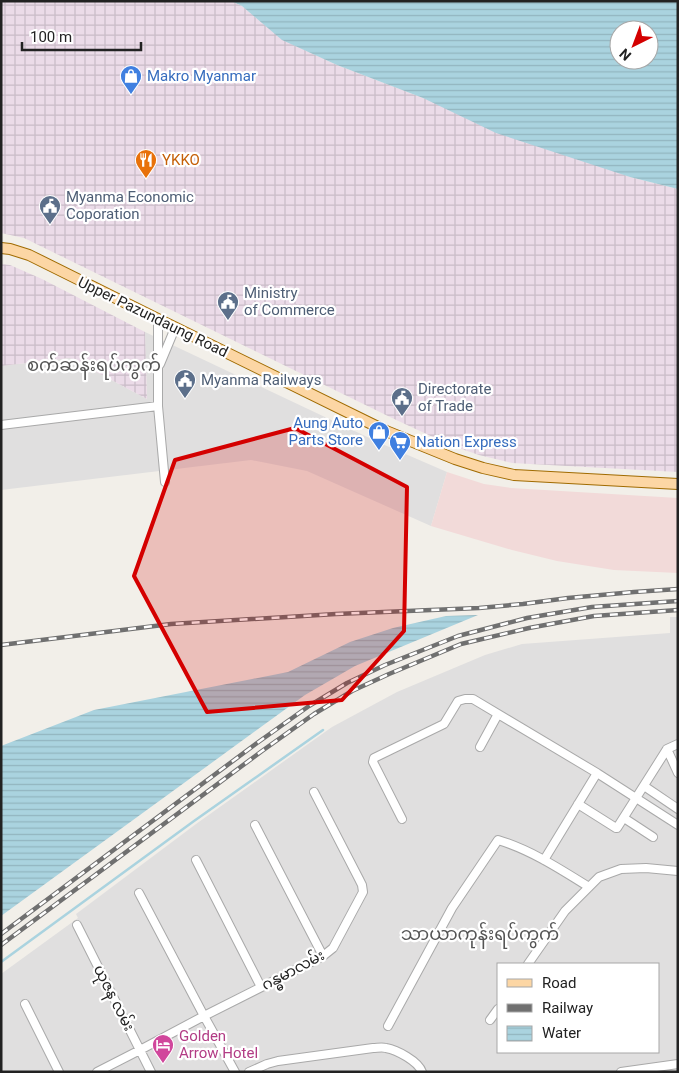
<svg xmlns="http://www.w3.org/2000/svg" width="679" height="1073" font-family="Roboto,'Noto Sans Myanmar',sans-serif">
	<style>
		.residential { fill: #e0dfdf; fill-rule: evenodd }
		.commercial { fill: #f2dad9 }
		.industrial { fill: url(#industrial-grid) }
		.water { fill: url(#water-rules); fill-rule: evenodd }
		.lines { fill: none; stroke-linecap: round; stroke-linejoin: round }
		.stream { stroke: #aad3df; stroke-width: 2.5 }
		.minor-casing { stroke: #a9a9a9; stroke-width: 10 }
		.major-casing { stroke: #a06b00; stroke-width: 12 }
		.minor { stroke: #fff; stroke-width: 8 }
		.major { stroke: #fcd6a4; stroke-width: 10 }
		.rail-casing { stroke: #707070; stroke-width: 4.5 }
		.rail { stroke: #fff; stroke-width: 2.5; stroke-dasharray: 8; stroke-linecap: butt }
		.marked { fill: #d40000; fill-opacity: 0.2; stroke: #d40000; stroke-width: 4; stroke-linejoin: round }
		.labels { text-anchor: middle; stroke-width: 4.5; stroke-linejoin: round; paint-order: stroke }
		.shop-label { font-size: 15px; fill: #366cbe; stroke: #fff; text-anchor: start }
		.food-label { font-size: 15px; fill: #c56008; stroke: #fff; text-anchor: start }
		.service-label { font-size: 15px; fill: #4e5e75; stroke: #fff; text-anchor: start }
		.street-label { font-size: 15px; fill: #222; stroke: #fff }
		.hotel-label { font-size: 15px; fill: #b23c85; stroke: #fff; text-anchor: start }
		.quarter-label { font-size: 18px; fill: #555; stroke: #fff }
	</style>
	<defs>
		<pattern id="industrial-grid" width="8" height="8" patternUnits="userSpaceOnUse" patternTransform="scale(1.25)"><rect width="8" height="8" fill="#ebdbe8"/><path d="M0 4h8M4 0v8" fill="none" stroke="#c9bcc7"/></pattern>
		<pattern id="water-rules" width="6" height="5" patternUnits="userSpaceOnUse" patternTransform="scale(1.25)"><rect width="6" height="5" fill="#aad3df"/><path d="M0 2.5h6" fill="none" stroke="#92b5bf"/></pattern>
	</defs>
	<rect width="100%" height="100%" fill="#f2efe9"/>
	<path class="residential" d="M145 332 380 443 447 472 431 526 307 471 251 460 1 490V366L70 358 147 399Z
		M670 617H678V1072H1V974L78 918 76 914 196 824 332 727 397 692 485 655 522 644 670 633ZM498 964H658V1052H498Z"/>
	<path class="commercial" d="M447 472 484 484 511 488 678 498V573L614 570 557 561 512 550 431 526Z"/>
	<path class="industrial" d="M1 1H231L242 6 283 40 337 65 630 177 678 189V472L512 463 479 455 450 445 392 418 24 238 1 233Z
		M1 264 10 265 42 279 145 332 147 399 70 358 1 366Z"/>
	<path class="water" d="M231 1H678V189L630 177 496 133 423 98 337 65 282 40 242 6ZM619 30H649V60H619Z
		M478 615 355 666 305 695 1 916V746L94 710 288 672 350 642 393 628 446 616Z"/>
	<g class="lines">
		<path class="stream" d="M1 962 194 821 323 730"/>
		<g class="minor-casing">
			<path id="minor" d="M158 319V406L165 482
				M160 364 175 328
				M1 425 158 406
				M480 747 498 714
				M667 749 678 773
				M644 786 678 809
				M578 804 616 828H617L667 749 678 744
				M624 818 653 837
				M402 819 373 762 374 758 444 724 458 701 465 699H473L597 773 678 825
				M255 825 323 956
				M196 860 261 987
				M544 860 597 773
				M139 893 204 1016 235 1072
				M77 925 151 1072
				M528 964 565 911 599 877 621 869 646 868 678 871
				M25 1004 59 1072
				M490 1020 498 1009
				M388 1026 452 908 498 840C531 850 560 869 589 887
				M97 1072 140 1050 204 1016 323 956 333 948 363 892 362 885 359 879 314 792
				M249 1072 267 1064 278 1061 373 1048C377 1048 382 1047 386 1048 397 1050 418 1061 422 1072
				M621 1072 678 1064"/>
		</g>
		<g class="major-casing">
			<path id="major" d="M1 248 10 249 29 255 158 319 386 431 455 459 483 468 514 475 678 484"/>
		</g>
		<use href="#minor" class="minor"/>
		<use href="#major" class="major"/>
		<g class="rail-casing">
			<path id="rail" d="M1 645 171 624 336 614 479 608 523 604 568 598 634 592 678 589
				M1 934 257 743 309 706 347 683 385 665 458 636 527 618 592 607 678 601
				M1 945 262 751 314 714 352 691 389 674 461 644 529 628 594 616 678 610"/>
		</g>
		<use href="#rail" class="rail"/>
	</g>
	<path class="marked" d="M295 428 407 487 404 631 342 700 207 712 134 576 175 460Z"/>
	<defs>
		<g id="shop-pin" transform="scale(1.125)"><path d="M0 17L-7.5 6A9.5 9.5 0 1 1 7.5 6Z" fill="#3f7fe0" stroke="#fff"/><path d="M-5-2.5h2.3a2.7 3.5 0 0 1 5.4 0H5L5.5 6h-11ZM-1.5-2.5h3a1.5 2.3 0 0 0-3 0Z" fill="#fff"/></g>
		<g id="restaurant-pin" transform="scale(1.125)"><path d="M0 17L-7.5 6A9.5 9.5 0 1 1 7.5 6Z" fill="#e8710a" stroke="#fff"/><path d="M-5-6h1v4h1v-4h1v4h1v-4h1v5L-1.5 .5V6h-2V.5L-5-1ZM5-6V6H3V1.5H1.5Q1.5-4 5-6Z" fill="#fff"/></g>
		<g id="civic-pin" transform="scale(1.125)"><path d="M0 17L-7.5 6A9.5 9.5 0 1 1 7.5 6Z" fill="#5c6f8a" stroke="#fff"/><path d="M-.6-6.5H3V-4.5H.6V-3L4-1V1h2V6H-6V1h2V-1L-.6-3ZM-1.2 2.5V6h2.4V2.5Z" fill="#fff"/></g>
		<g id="supermarket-pin" transform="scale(1.125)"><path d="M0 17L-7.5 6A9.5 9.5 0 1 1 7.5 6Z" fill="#3f7fe0" stroke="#fff"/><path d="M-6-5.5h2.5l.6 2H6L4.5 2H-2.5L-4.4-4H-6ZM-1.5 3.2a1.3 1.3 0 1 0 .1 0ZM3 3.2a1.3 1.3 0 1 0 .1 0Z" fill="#fff"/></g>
		<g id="hotel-pin" transform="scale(1.125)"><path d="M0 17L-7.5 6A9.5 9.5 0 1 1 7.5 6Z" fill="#d1479c" stroke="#fff"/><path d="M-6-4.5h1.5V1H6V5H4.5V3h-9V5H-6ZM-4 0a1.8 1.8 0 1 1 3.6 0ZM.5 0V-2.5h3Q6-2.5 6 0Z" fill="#fff"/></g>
	</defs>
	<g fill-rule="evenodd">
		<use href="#shop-pin" x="131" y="76"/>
		<use href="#restaurant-pin" x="146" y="160"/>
		<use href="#civic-pin" x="50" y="206"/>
		<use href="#civic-pin" x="228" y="302"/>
		<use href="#civic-pin" x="185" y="380"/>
		<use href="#civic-pin" x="402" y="398"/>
		<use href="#shop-pin" x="379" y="432"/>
		<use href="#supermarket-pin" x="400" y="442"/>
		<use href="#hotel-pin" x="163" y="1045"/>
	</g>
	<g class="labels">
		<g class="shop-label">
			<text x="147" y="81">Makro Myanmar</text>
			<text x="363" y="428" text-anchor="end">Aung Auto<tspan x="363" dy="17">Parts Store</tspan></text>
			<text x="416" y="447">Nation Express</text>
		</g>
		<g class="food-label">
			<text x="162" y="165">YKKO</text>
		</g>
		<g class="service-label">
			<text x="66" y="202">Myanma Economic<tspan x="66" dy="17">Coporation</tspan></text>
			<text x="244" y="298">Ministry<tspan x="244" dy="17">of Commerce</tspan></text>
			<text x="201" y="385">Myanma Railways</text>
			<text x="418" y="394">Directorate<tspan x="418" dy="17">of Trade</tspan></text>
		</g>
		<g class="street-label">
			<text transform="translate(153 317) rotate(26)" y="5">Upper Pazundaung Road</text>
			<text transform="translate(293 970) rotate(-28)" y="5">ဂန္ဓမာလမ်း</text>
			<text transform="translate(114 998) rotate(63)" y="5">ယုဇန လမ်း</text>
		</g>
		<g class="hotel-label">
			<text x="179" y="1041">Golden<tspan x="179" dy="17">Arrow Hotel</tspan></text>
		</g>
		<g class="quarter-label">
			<text x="94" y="371">စက်ဆန်းရပ်ကွက်</text>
			<text x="480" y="940">သာယာကုန်းရပ်ကွက်</text>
		</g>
	</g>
	<rect width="679" height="1073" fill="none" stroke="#222222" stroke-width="5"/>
	<rect x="497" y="963" width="162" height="90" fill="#ffffff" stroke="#a7a7a7"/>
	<rect x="507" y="979" width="25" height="8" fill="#fcd6a4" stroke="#a7a7a7"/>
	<text x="542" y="988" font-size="15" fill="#222222">Road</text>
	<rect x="507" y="1004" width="25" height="8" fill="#707070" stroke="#a7a7a7"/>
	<text x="542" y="1013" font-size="15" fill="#222222">Railway</text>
	<rect x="507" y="1026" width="25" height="15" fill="url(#water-rules)" stroke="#a7a7a7"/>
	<text x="542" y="1038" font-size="15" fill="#222222">Water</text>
	<g transform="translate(634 45) rotate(222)"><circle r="24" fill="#ffffff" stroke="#a7a7a7"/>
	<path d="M0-4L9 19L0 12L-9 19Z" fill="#d40000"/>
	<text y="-8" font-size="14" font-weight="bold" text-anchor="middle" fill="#222222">N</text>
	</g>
	<path d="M22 42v8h119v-8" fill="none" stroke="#222222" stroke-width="2.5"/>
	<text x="30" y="42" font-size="15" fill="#222222" stroke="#ffffff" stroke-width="4" paint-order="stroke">100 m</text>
</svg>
